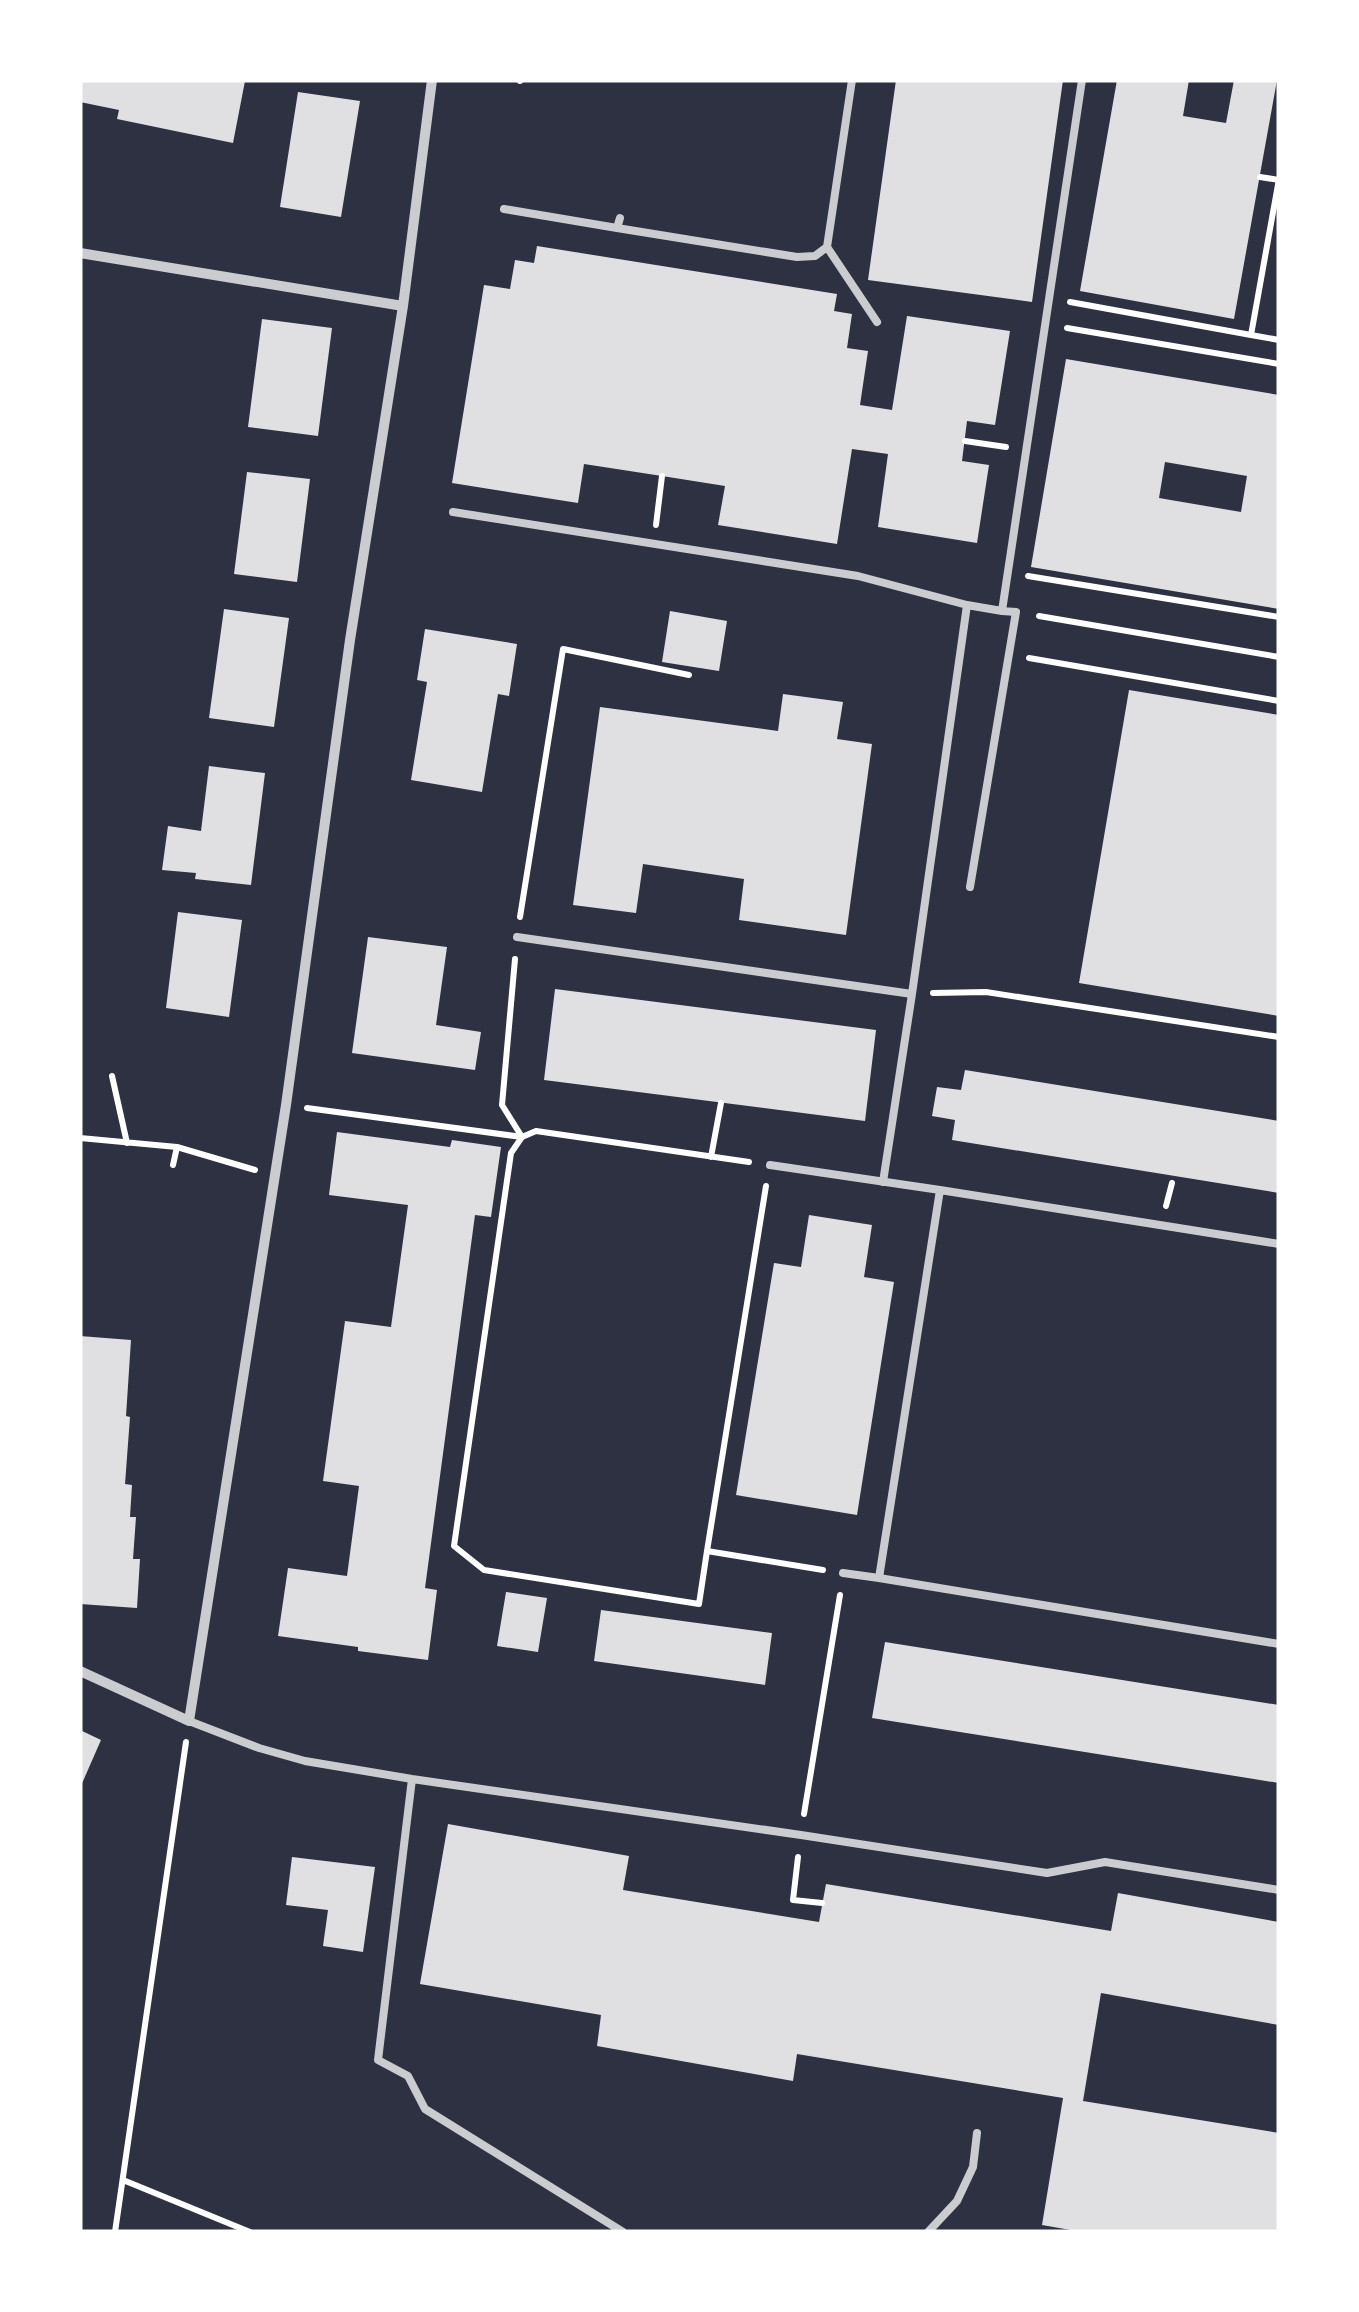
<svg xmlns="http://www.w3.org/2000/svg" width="1359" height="2312" font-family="'Fira Sans',sans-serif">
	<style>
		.building { fill: #e0e0e3; fill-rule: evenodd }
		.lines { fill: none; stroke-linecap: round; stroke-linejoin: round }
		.path { stroke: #fff; stroke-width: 6 }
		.service { stroke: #caccd0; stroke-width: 8 }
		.minor { stroke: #caccd0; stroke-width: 10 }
	</style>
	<rect width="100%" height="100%" fill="#2d3142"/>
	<path class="building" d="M80 80H241L245 81 233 143 117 119 119 110 80 102Z
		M896 80H1063L1032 302 868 280Z
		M1117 80H1189L1183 116 1226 123 1234 80H1277L1234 319 1080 291Z
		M298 92 360 101 341 217 280 207Z
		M537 246 837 294 834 311 852 314 847 348 868 351 860 405 892 410 907 316 1010 331 995 425 967 421 962 461 989 465 977 543 878 527 888 454 852 449 837 544 718 525 725 486 662 476 584 464 578 503 452 483 484 285 510 289 515 260 534 263Z
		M262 319 332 328 318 436 248 427Z
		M1066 359 1279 395V609L1031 567ZM1165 462 1247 476 1241 512 1159 498Z
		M247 472 310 479 297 582 234 574Z
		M224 609 289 618 274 727 209 718Z
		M670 611 727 621 719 671 662 662Z
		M425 629 517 644 509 696 498 694 482 792 411 780 427 682 417 680Z
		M1129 690 1279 715V1016L1079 983Z
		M783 694 843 702 837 739 872 744 846 935 739 920 744 879 643 864 636 913 573 905 600 707 778 731Z
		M209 766 265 773 251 885 195 879 196 873 162 870 168 826 201 831Z
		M178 912 242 920 229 1017 166 1008Z
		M368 937 447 947 436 1025 481 1032 475 1070 352 1053Z
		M555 989 876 1030 865 1121 544 1080Z
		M965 1070 1279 1121V1193L952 1140 955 1120 932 1116 937 1087 961 1090Z
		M337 1132 450 1147 452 1140 501 1147 491 1217 475 1215 425 1588 437 1590 428 1660 358 1651V1647L278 1636 288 1568 347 1576 359 1486 323 1481 345 1321 391 1327 408 1205 329 1195Z
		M809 1215 872 1225 864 1277 894 1282 857 1515 736 1495 774 1263 801 1267Z
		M80 1336 131 1340 126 1416 130 1417 125 1484 132 1485 130 1517H136L133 1559H140L137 1608 80 1604Z
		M506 1592 547 1598 538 1652 497 1646Z
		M601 1610 772 1633 765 1685 594 1661Z
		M885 1642 1279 1705V1783L872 1718Z
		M80 1730 101 1740 80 1788Z
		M448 1824 629 1856 623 1890 819 1922 826 1884 1111 1931 1118 1893 1279 1922V2025L1101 1993 1083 2101 1279 2133V2232H1082L1042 2225 1063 2098 797 2054 793 2081 597 2046 601 2015 420 1984Z
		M292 1857 375 1867 363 1952 323 1946 328 1910 286 1905Z"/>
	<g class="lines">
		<path class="path" d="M520 81V80
			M1260 177 1279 180
			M1279 179 1251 335 1279 340
			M1070 302 1251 335
			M1067 328 1279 364
			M965 441 1006 447
			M656 525 662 476
			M1028 576 1279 617
			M1039 616 1279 657
			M1029 658 1279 701
			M520 917 563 649 689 675
			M515 959 502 1105 522 1137 511 1153 454 1546 484 1570 699 1604 707 1551
			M933 993 986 992 1279 1037
			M112 1076 127 1143
			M307 1108 522 1137 536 1131 749 1162
			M80 1138 177 1147 255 1170
			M711 1157 721 1103
			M173 1165 177 1147
			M766 1186 707 1551 823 1570
			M1166 1206 1172 1183
			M804 1814 840 1595
			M798 1857 793 1900 822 1903
			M123 2180 250 2232
			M115 2232 186 1742"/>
		<path class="service" d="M852 80 827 247 877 322
			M504 209 617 228
			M620 218 617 228 797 257 815 256 827 247
			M453 512 858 576 967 605 1002 611
			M970 887 1016 612 1002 611 1082 80
			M517 937 912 994 967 605
			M770 1165 940 1190 879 1578 1279 1644
			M883 1182 912 994
			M940 1190 1279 1244
			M843 1573 879 1578
			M189 1721 259 1748 305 1761 412 1779 801 1835 1047 1873 1105 1862 1279 1890
			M412 1779 378 2060 408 2076 425 2109 623 2232
			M928 2232 957 2201 973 2167 977 2133"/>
		<path class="minor" d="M80 253 403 306
			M80 1671 189 1721 286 1105 350 640 403 306 432 80"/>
	</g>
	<rect width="1359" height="2312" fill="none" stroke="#ffffff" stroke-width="165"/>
</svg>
